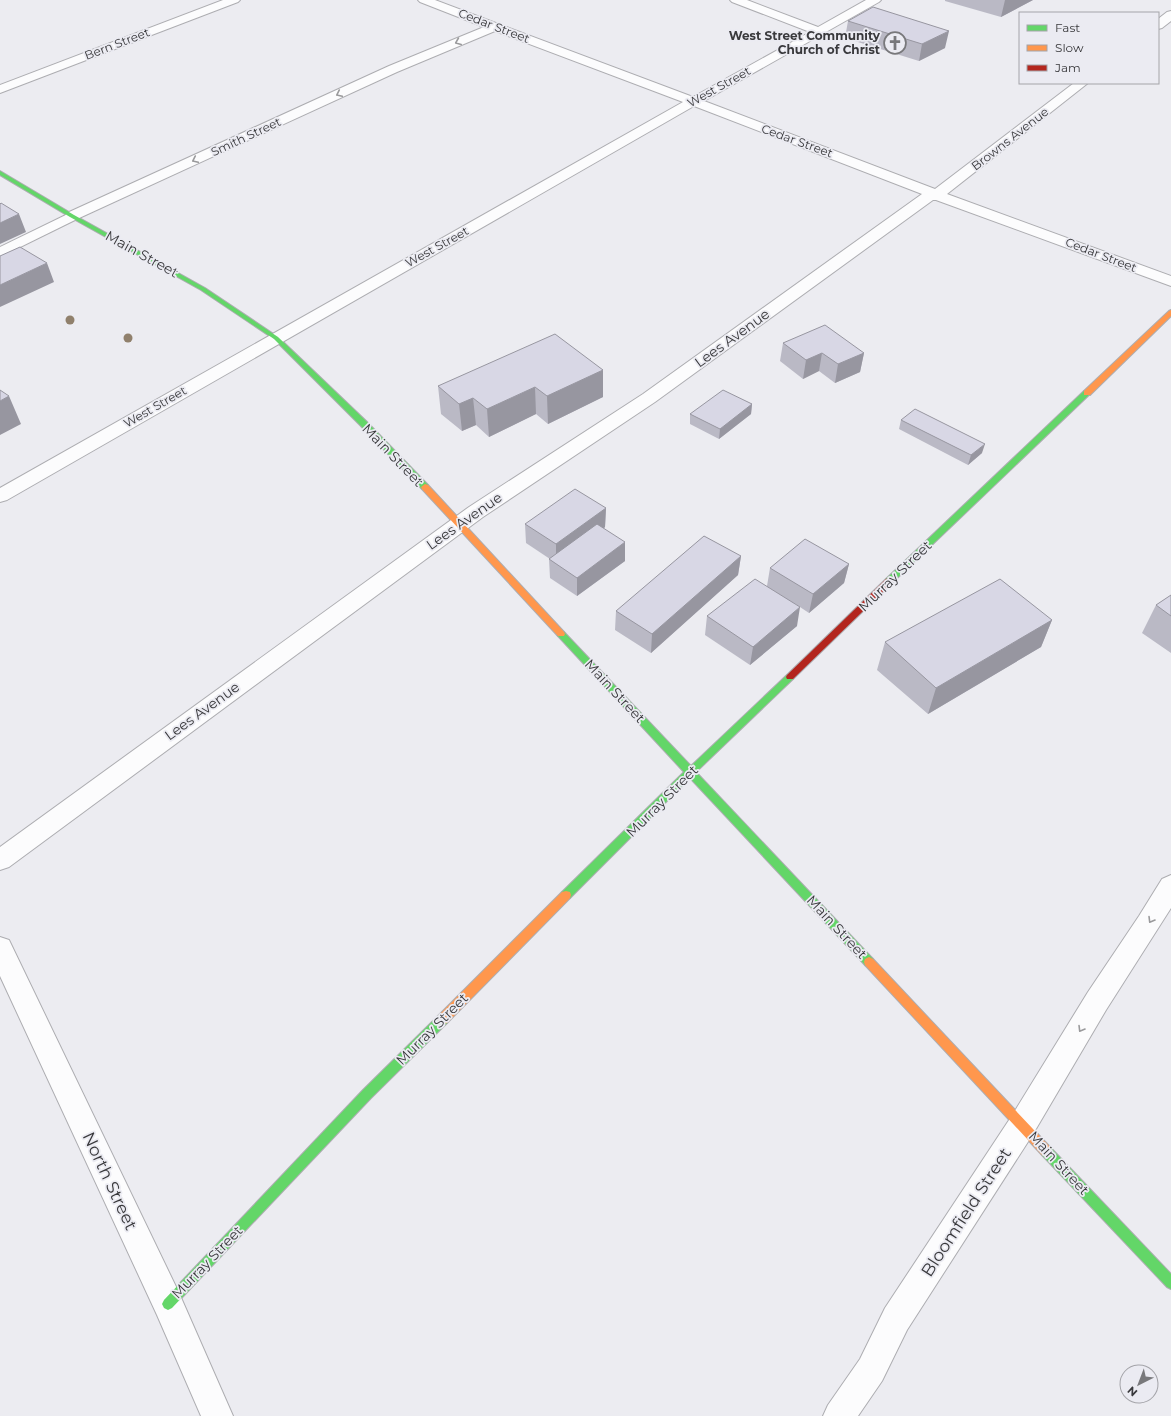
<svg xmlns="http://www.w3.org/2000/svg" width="1171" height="1416" font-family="Montserrat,sans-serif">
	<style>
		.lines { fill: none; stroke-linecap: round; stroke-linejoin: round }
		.lane-casing { stroke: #adadb1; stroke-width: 2 }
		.street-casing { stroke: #adadb1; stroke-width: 2 }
		.fast-casing { stroke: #adadb1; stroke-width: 2 }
		.slow-casing { stroke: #adadb1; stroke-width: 2 }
		.jam-casing { stroke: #adadb1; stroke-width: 2 }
		.lane { fill: #fcfcfd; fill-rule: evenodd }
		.street { fill: #fcfcfd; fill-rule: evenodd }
		.fast { fill: #63d668; fill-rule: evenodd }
		.slow { fill: #ff974d; fill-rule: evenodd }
		.jam { fill: #b3261e; fill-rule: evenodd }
		.tree { fill: #90806c }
		.wall { fill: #bab9c5 }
		.shaded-wall { fill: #9796a0 }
		.building { fill: #d8d7e5; stroke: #9796a0 }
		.oneway { stroke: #9a9a9c }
		.labels { text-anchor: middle; stroke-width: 3.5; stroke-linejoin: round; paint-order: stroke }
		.far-street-label { font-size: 12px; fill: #39393c; stroke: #ebebf2 }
		.far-poi-label { font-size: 12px; font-weight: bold; fill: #39393c; stroke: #ebebf2; text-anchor: end }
		.street-label { font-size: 14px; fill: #39393c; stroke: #ebebf2 }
		.near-street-label { font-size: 17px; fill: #39393c; stroke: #ebebf2 }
	</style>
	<rect width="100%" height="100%" fill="#ececf1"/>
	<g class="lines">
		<g class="lane-casing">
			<path id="lane" d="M72 212 77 213 79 216 77 219 0 257V247Z"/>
		</g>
		<g class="street-casing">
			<path id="street" d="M223 0H240L238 2 0 93V85Z
				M418 0H435L693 97 810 32 732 2 730 0H747L818 27 866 0H881L879 2 704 101 935 189 1074 83H1088L947 194 1171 276V286L936 200H933L655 402 483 517 9 867 0 870V847L469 507 643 394 922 194 694 106 7 500 0 502V488L683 102 495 31 397 72 77 219 72 220 67 219 65 216 67 213 389 66 484 27 420 2Z
				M1171 11V21L1162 28 1158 29V19L1167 12Z
				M1171 875V908L1106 1010 1033 1134 907 1330 882 1381 858 1416H823L828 1405 860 1359 885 1308 1013 1114 1088 992 1139 916 1162 879Z
				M0 937 9 940 179 1293 233 1416H201L157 1315 0 976Z"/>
		</g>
		<g class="fast-casing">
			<path id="fast" d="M0 171 74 215 205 288 278 337 366 421 428 485V489H422L360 425 274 339 201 290 70 217 0 175Z
				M1084 391H1090L1091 393 892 583H886L885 581 886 579Z
				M561 631 564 632 691 766 787 675H793L794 677 793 679 696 772 873 959 874 962 873 965 869 967 865 965 690 778 570 898 566 899 562 898 561 895 562 892 684 772 558 636 557 634 558 632Z
				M443 1014 447 1015 448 1019 447 1023 371 1098 172 1308 168 1310 164 1308 162 1304 164 1300 363 1090 439 1015Z
				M1046 1145 1050 1147 1171 1274V1289L1167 1287 1042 1155 1040 1151 1042 1147Z"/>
		</g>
		<g class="slow-casing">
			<path id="slow" d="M1171 310V316L1090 395H1084V391L1169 311Z
				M425 484 428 485 564 632 565 634 564 636H558L422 489 421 487Z
				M566 891 570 892 571 895 570 898 447 1023 443 1024 439 1023 438 1019 439 1015 562 892Z
				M869 957 873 959 1050 1147 1052 1151 1050 1155 1046 1157 1042 1155 865 965 864 962 865 959Z"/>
		</g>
		<g class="jam-casing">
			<path id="jam" d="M889 578 892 579 893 581 892 583 793 679H787L786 677 787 675 886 579Z"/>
		</g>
		<use href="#lane" class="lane"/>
		<use href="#street" class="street"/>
		<use href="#fast" class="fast"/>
		<use href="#slow" class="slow"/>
		<use href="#jam" class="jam"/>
	</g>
	<g class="tree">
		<circle cx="70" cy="320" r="4.5"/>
		<circle cx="128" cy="338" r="4.5"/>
	</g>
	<path class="wall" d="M945 0H1033L1001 17 945 1Z
		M848 21 945 48 919 61 845 38Z
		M783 343 864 353 860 372 835 383 819 371 803 379 780 361Z
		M603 370V397L548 424 536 414 489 437 476 425 462 431 441 414 438 386Z
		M752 404 751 414 719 439 690 424V414Z
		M901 420 982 453 968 465 899 429Z
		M606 508 605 527 604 529 625 561 577 596 550 578 549 559H550L526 543 525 524Z
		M741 556 738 575 651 653 615 630 616 611Z
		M849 564 844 583 809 613 794 603 797 626 750 665 705 635 707 616 767 586 770 568Z
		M1171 595V653L1142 633 1156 605Z
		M1052 620 1041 647 928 714 877 670 885 642Z"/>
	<path class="shaded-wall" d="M1005 0H1033L1001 17Z
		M949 31 945 48 919 61 922 44Z
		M19 214 26 232 0 244V223Z
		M47 263 54 282 0 307V285Z
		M822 353 819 371 803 379 806 360Z
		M864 353 860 372 835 383 838 364Z
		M603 370V397L548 424 547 396Z
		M535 387 536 414 489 437 487 409Z
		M9 396 21 424 0 435V401Z
		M473 398 476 425 462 431 459 404Z
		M752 404 751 414 719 439 720 429Z
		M985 444 982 453 968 465 971 455Z
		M606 508 605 527 556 563V544Z
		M625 542V561L577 596V578Z
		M741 556 738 575 651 653 652 634Z
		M849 564 844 583 809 613 813 594Z
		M800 607 797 626 750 665 753 647Z
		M1052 620 1041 647 928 714 936 688Z"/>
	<path class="building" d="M873 7 949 31 922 44 848 21Z
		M1 203 19 214 0 223V204Z
		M20 247 47 263 0 285V256Z
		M825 325 864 353 838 364 822 353 806 360 783 343Z
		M555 334 603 370 547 396 535 387 487 409 473 398 459 404 438 386Z
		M0 390 9 396 0 401Z
		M723 390 752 404 720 429 690 414Z
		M915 409 985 444 971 455 901 420Z
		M575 489 606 508 556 544 525 524Z
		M597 524 625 542 577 578 549 559Z
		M704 536 741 556 652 634 616 611Z
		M805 539 849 564 813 594 770 568Z
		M755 579 800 607 753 647 707 616Z
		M1000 579 1052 620 936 688 885 642Z
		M1171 595V616L1156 605Z"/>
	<defs><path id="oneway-chevron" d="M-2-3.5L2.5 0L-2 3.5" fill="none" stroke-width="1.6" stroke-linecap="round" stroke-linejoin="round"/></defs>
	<g class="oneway">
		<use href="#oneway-chevron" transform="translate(458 42) rotate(157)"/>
		<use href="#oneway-chevron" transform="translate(339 94) rotate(155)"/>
		<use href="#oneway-chevron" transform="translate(195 160) rotate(155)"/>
		<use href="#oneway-chevron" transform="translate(1151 920) rotate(121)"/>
		<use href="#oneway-chevron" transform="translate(1081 1029) rotate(121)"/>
	</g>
	<defs>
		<g id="church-ring" transform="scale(1.15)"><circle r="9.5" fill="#ebebf2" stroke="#78787b" stroke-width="1.5"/><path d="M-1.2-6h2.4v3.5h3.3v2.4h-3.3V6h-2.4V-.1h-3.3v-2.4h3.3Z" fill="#78787b"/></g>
	</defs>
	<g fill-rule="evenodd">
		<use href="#church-ring" x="895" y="43"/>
	</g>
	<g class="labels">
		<g class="far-street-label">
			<text transform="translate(494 26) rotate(21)" y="4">Cedar Street</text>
			<text transform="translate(117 44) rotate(-21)" y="4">Bern Street</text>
			<text transform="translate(719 87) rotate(-29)" y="4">West Street</text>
			<text transform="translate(246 137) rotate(-25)" y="4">Smith Street</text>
			<text transform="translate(1010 139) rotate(-38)" y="4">Browns Avenue</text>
			<text transform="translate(797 141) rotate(20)" y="4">Cedar Street</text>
			<text transform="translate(437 247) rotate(-29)" y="4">West Street</text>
			<text transform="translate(1101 255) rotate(21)" y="4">Cedar Street</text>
			<text transform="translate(155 407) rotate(-30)" y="4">West Street</text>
		</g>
		<g class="far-poi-label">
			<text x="880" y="40">West Street Community<tspan x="880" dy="14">Church of Christ</tspan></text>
		</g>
		<g class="street-label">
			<text transform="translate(142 254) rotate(29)" y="5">Main Street</text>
			<text transform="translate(732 338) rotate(-36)" y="5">Lees Avenue</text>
			<text transform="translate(393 455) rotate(46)" y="5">Main Street</text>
			<text transform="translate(464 521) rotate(-35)" y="5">Lees Avenue</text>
			<text transform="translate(895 576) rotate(-44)" y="5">Murray Street</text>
			<text transform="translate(615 691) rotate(47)" y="5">Main Street</text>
			<text transform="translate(202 711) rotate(-36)" y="5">Lees Avenue</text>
			<text transform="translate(662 801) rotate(-45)" y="5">Murray Street</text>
			<text transform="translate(837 927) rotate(47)" y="5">Main Street</text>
			<text transform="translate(432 1029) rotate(-45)" y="5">Murray Street</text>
			<text transform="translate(1059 1163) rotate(47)" y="5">Main Street</text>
			<text transform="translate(207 1262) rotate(-46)" y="5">Murray Street</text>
		</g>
		<g class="near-street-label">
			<text transform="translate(110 1181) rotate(65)" y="6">North Street</text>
			<text transform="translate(966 1212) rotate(-57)" y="6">Bloomfield Street</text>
		</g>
	</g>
	<rect x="1019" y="12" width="140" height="72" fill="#ebebf2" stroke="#a4a4a9"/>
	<rect x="1027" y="25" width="20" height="6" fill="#63d668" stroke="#a4a4a9"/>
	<text x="1055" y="32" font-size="12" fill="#39393c">Fast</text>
	<rect x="1027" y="45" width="20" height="6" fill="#ff974d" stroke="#a4a4a9"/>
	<text x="1055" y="52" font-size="12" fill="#39393c">Slow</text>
	<rect x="1027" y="65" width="20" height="6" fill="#b3261e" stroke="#a4a4a9"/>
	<text x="1055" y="72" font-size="12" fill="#39393c">Jam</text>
	<g transform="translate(1139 1384) rotate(222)"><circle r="19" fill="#ebebf2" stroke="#a4a4a9"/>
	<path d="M0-3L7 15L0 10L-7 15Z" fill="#78787b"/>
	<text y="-6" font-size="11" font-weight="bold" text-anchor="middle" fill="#39393c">N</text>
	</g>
</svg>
